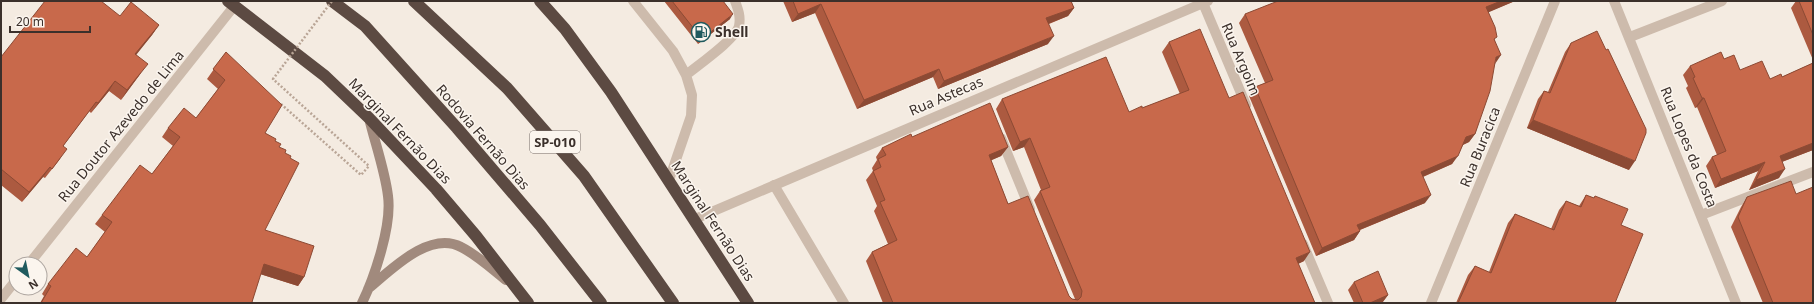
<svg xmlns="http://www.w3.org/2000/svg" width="1814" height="304" font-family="'Noto Sans',sans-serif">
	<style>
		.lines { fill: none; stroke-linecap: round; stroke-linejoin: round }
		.lane { stroke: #cdbbac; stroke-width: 10 }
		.street { stroke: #cdbbac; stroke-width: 10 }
		.secondary { stroke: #a18a7d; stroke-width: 10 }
		.highway { stroke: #5c4a42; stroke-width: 12 }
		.path-bridge { stroke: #b9a596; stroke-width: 2.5; stroke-dasharray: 2 2; stroke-linecap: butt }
		.wall { fill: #ac5a40 }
		.shaded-wall { fill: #8c4a34 }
		.building { fill: #c8694b; stroke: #8c4a34 }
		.labels { text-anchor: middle; stroke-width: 3; stroke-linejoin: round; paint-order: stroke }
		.shield { fill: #fbf5ee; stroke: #756b66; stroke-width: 1 }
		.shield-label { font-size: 13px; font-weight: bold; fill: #3b302b }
		.poi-label { font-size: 14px; font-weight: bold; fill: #3b302b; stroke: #fbf5ee; text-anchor: start }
		.street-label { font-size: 14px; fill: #3b302b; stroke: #fbf5ee }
	</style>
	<rect width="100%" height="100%" fill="#f4ebe1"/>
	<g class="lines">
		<path class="lane" d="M633 1 673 51 686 75 692 95 691 116 669 180
			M686 75C698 65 736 39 739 26 741 17 738 9 735 1
			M774 185 844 303"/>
		<path class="street" d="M1614 1 1736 303
			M1203 3 1246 105
			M1630 37 1722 1
			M1001 138 1030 209
			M1701 215 1813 172
			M695 219 1208 1
			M1303 244 1328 303
			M29 264 235 5
			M1 299 16 280
			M1431 303 1555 1"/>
		<path class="secondary" d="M368 289C390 271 429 230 461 247 477 255 492 269 506 280
			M362 303C375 276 392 225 388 196 385 171 375 143 369 118"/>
		<path class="highway" d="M228 1 325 76 369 118 436 189 476 236 528 303
			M332 1 365 26 457 128 540 225 601 303
			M414 1 507 88 584 176 673 303
			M540 1 565 29 611 92 748 303"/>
		<path class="path-bridge" d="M281 104 361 175 369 166 273 79 332 1"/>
	</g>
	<path class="wall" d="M664 1H723L730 19 698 44Z
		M783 1H1071L1074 8 1068 16 1049 24 1048 44 938 89 933 77 857 109 815 13 792 22Z
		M1515 1 1488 12 1495 41V63L1475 134 1469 142 1463 145 1452 164 1423 177 1425 203 1360 230V231L1354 240 1316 256 1249 96 1255 87 1265 83 1239 23 1245 14Z
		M1796 1H1813V60L1791 8Z
		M120 16 159 25 152 35 136 54 141 73 121 100 109 91 91 113 89 111 63 146 60 159 45 178 43 177 22 202 1 185V57Z
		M1169 42 1229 98 1304 261 1298 264 1315 303H883L866 261 872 252 888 244 874 211 877 206 866 180 873 171 872 168 877 160 876 157 882 148 912 137 1008 147 1001 156 991 160 1008 204 1069 296 1072 299H1075L1034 200 1040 191 1041 190 1024 147 1013 151 996 109 1002 99 1129 112 1142 108 1180 94 1162 52Z
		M1571 43 1629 170 1527 128 1538 99 1544 91 1548 92 1565 52Z
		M226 52 265 133 275 141 279 147 265 230 304 277 298 286 260 274 252 302 254 303H40L44 296 42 294 48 284 87 257 105 232 95 224 102 215 152 174 173 146 162 137 168 128 196 118 218 89 207 79Z
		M1724 59 1740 70 1770 79 1782 77 1813 63V150L1782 162 1779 178 1749 190 1758 171 1715 188 1706 166 1712 157 1717 155 1697 107 1695 108 1686 88 1688 86 1683 75 1690 66Z
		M1796 194 1813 303H1763L1731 227 1741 207 1747 197Z
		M1586 195 1594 198 1595 196 1621 225 1615 303H1456L1468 275 1475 266 1489 272 1508 223 1515 214 1551 229 1559 210 1566 201 1579 206Z
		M1354 282 1388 295 1382 303H1354L1348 290Z"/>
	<path class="shaded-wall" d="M1501 1H1515L1480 16 1486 7Z
		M821 4 815 13 792 22 798 14Z
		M1074 8 1068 16 1040 27 1046 18Z
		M733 14 730 19 698 44 702 39Z
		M159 25 152 35 129 64 135 54Z
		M1054 36 1048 44 938 89 944 81Z
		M1501 55 1495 64 1496 57Z
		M148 64 141 73 121 100 127 90Z
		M939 69 933 77 857 109 864 100Z
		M115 81 109 91 91 113 98 103Z
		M1702 98H1704L1697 107 1695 108Z
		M96 102 89 111 56 155 63 146Z
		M1533 120 1635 161 1629 170 1527 128Z
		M1475 134 1469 142 1460 146 1466 137Z
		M1030 138 1024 147 1013 151 1020 142Z
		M1813 143V150L1773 165 1780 156Z
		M1008 147 1001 156 983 164 989 155Z
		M1458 156 1452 164 1415 180 1421 172Z
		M1765 162 1758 171 1715 188 1721 179Z
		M50 167 43 177 22 202 29 192Z
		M1785 169 1779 178 1749 190 1756 180Z
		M1431 195 1425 203 1352 233 1357 225Z
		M1360 231 1354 240 1316 256 1322 248Z
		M1310 252 1304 261 1289 268 1296 258Z
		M264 264 304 277 298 286 257 273Z
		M1388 295 1382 303H1370Z"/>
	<path class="building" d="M45 1H101L120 16 131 2 159 25 135 54 148 64 134 81 127 90 115 81 98 103 96 102 63 146 67 149 52 169 50 167 29 192 1 169V57Z
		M672 1H723L733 14 702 39Z
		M793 1H1071L1074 8 1046 18 1054 36 944 81 939 69 864 100 821 4 798 14Z
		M1278 1H1501L1486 7 1495 27 1497 37 1494 39 1501 55 1496 57 1490 91 1475 134 1466 137 1458 156 1421 172 1431 195 1357 225 1360 231 1322 248 1255 87 1273 80 1245 14Z
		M1799 1H1813V35Z
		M1200 29 1229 98 1243 92 1310 252 1296 258 1315 303H893L872 252 897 240 880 202 885 200 873 171 881 167 878 159 886 155 882 148 911 134 912 137 990 103 1008 147 989 155 1008 204 1028 196 1069 296 1072 299 1078 300 1081 297 1082 291 1040 191 1050 187 1030 138 1020 142 1002 99 1106 57 1129 112 1142 106V108L1189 90 1169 42Z
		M1597 31 1606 50 1608 49 1646 129V133L1635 161 1533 120 1544 91 1550 93 1571 43Z
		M226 52 282 105 265 133 276 139 275 141 281 144 279 147 286 150 285 153 291 156 290 158 299 163 265 230 314 246 304 277 264 264 252 302 254 303H41L51 286 48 284 76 248 87 257 112 222 102 215 140 165 152 174 180 137 168 128 184 108 196 118 225 80 213 69Z
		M1721 52 1724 59 1734 55 1740 70 1762 61 1770 79 1781 74 1782 77 1813 63V143L1780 156 1785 169 1756 180 1765 162 1721 179 1712 157 1726 151 1704 98H1702L1693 78 1695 77 1690 66Z
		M1791 181 1796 194 1813 187V303H1773L1738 217 1747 197Z
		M1586 195 1594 198 1595 196 1628 209 1621 225 1643 234 1615 303H1458L1475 266 1491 273 1515 214 1554 230 1566 201 1581 207Z
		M1378 271 1388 295 1370 303H1363L1354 282Z"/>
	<defs>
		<g id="fuel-ring" transform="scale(1)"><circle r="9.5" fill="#fbf5ee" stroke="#1f5a5e" stroke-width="1.5"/><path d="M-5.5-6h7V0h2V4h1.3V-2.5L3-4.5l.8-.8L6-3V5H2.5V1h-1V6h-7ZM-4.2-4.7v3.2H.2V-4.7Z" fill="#1f5a5e"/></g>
	</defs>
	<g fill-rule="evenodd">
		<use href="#fuel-ring" x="701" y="32"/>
	</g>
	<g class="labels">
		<rect class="shield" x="530" y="131" width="50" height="22" rx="3"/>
		<g class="shield-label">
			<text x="555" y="147">SP-010</text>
		</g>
		<g class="poi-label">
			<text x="715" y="37">Shell</text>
		</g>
		<g class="street-label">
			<text transform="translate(1241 59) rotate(67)" y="5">Rua Argoim</text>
			<text transform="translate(946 96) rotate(-23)" y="5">Rua Astecas</text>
			<text transform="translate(121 126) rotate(-51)" y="5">Rua Doutor Azevedo de Lima</text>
			<text transform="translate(400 131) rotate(46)" y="5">Marginal Fernão Dias</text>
			<text transform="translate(483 137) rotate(49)" y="5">Rodovia Fernão Dias</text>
			<text transform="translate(1480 147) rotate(-68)" y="5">Rua Buracica</text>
			<text transform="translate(1689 147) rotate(68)" y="5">Rua Lopes da Costa</text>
			<text transform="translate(713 221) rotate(57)" y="5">Marginal Fernão Dias</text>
		</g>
	</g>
	<rect width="1814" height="304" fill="none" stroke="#3b302b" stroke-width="4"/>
	<g transform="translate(28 276) rotate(147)"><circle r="19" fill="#fbf5ee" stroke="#aea6a0"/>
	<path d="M0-3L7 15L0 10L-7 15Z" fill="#1f5a5e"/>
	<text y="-6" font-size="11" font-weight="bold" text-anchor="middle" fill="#3b302b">N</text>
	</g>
	<path d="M10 26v6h80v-6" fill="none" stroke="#3b302b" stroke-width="2"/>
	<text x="16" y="26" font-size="12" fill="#3b302b" stroke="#fbf5ee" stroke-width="3" paint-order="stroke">20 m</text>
</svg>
